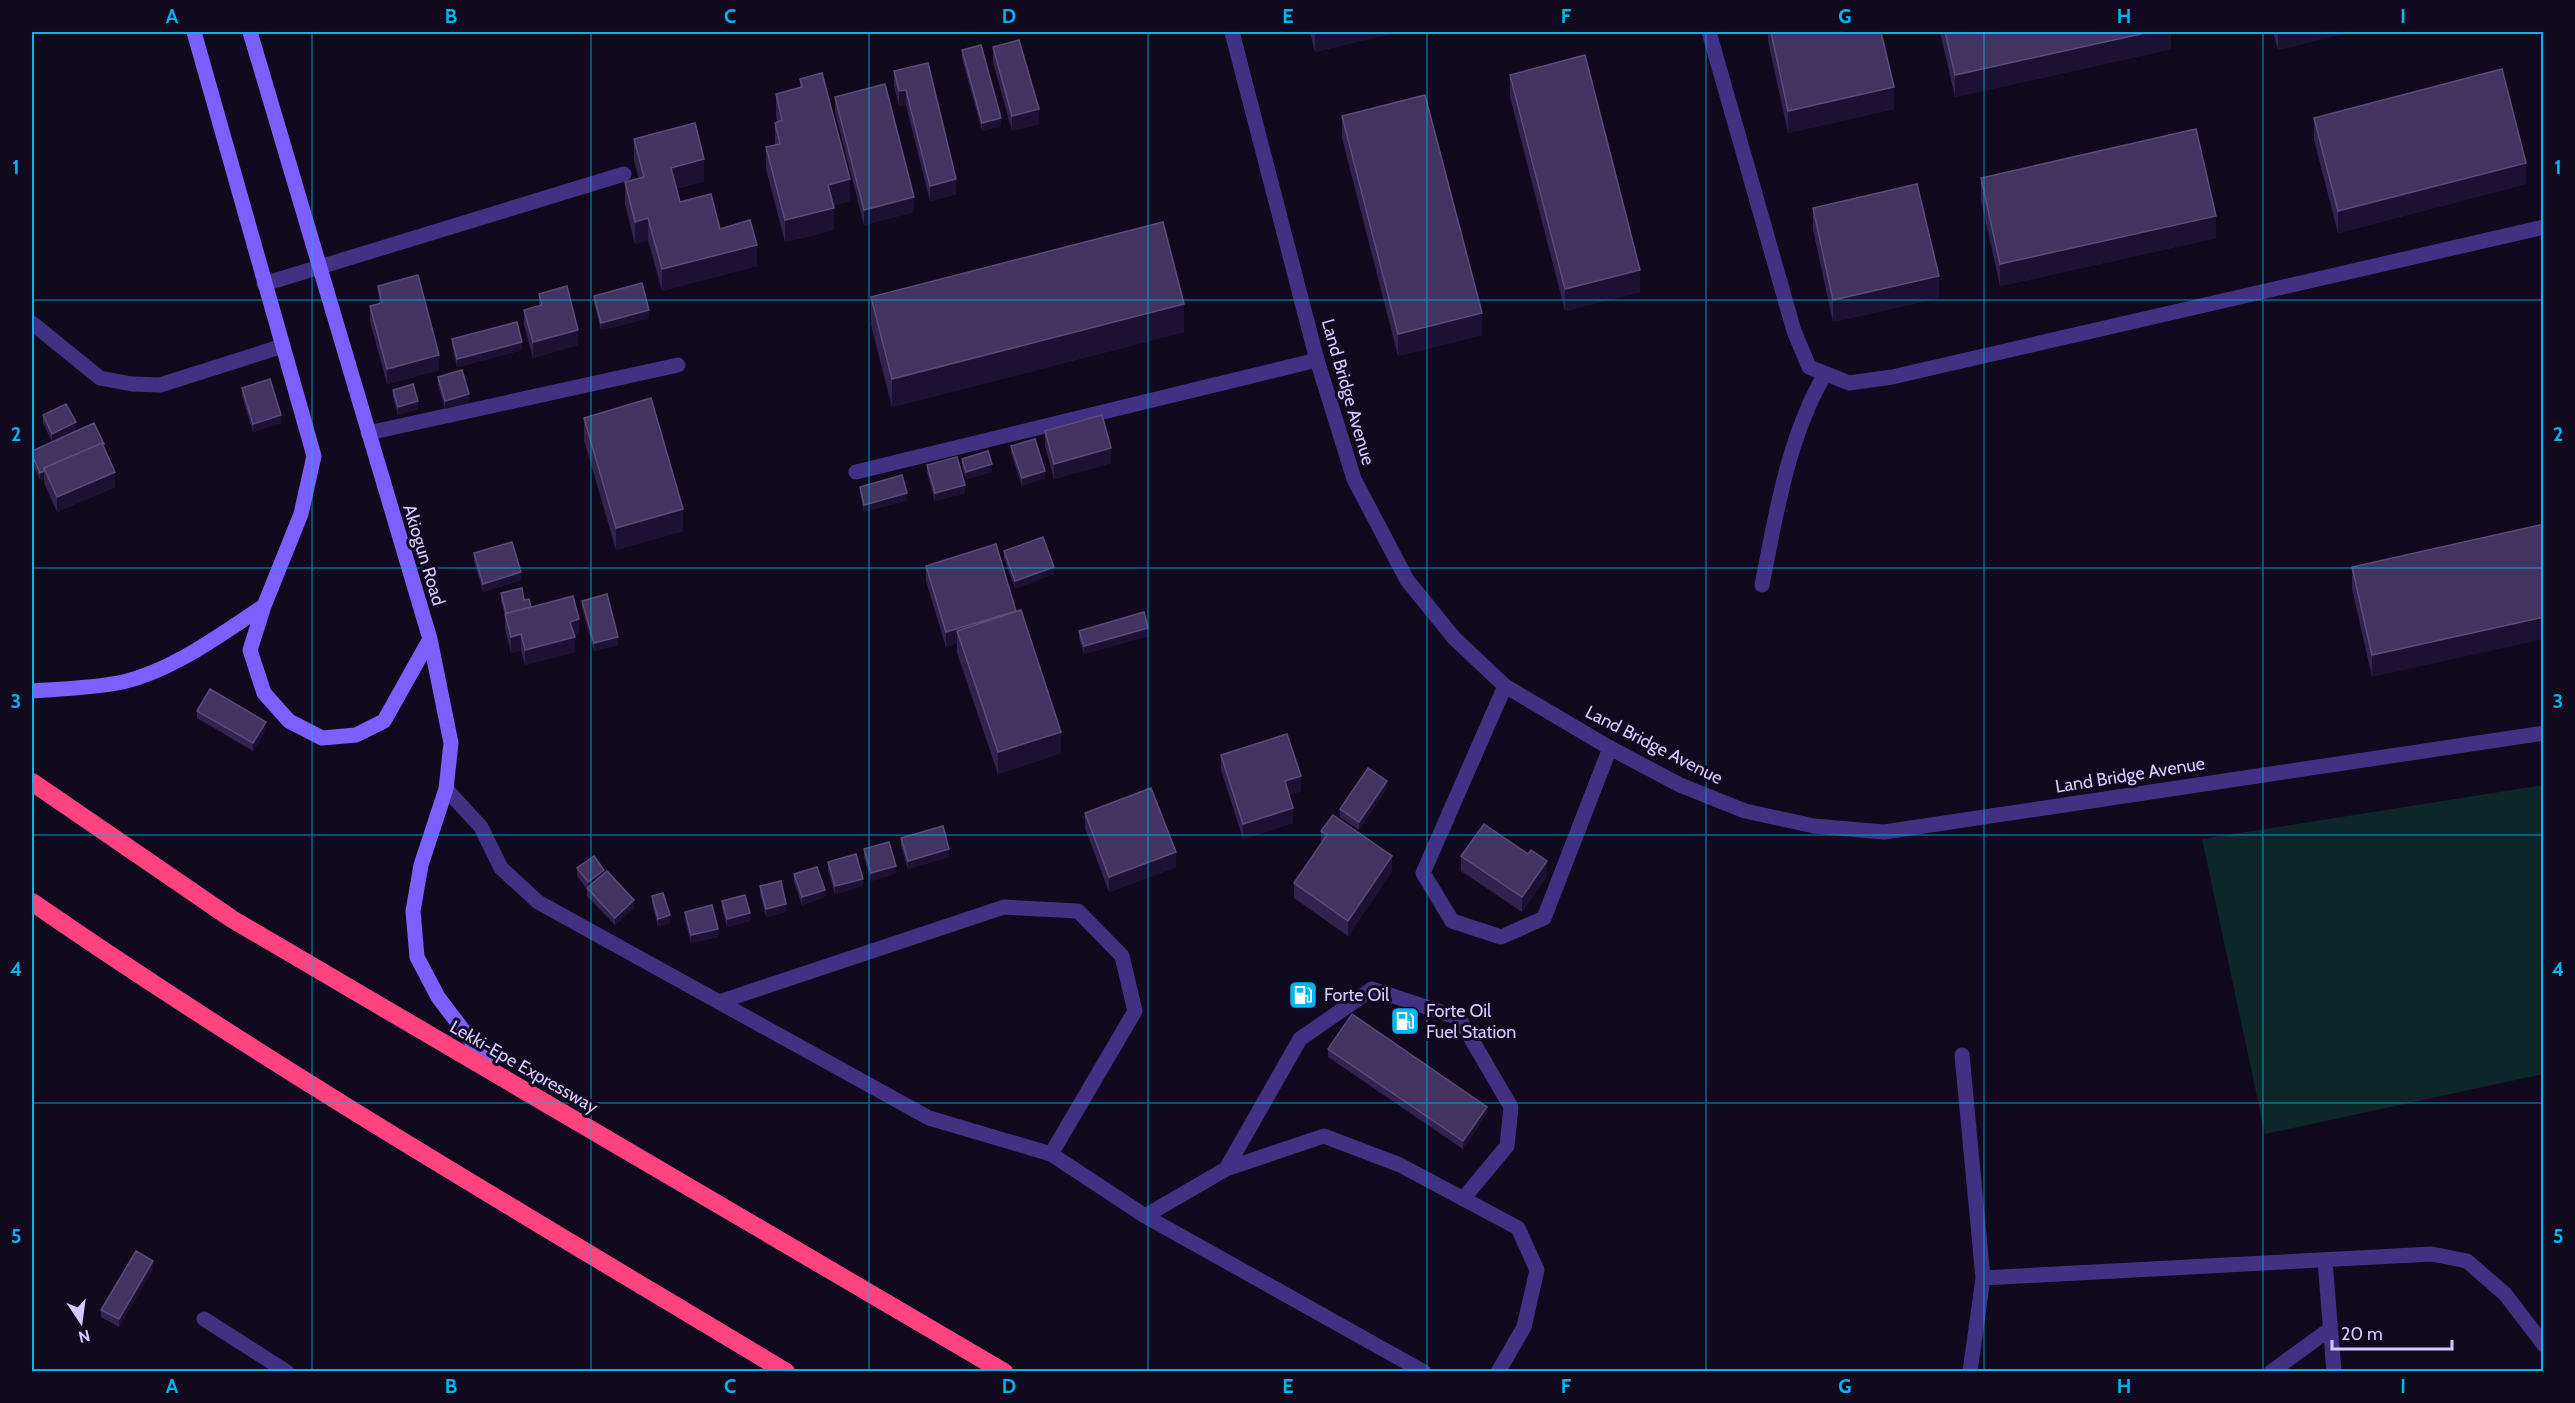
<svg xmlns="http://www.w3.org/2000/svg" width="2575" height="1403" font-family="Cabin,sans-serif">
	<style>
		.green { fill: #0d2629 }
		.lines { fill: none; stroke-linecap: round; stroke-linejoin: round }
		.lane { stroke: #413182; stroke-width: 15 }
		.street { stroke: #413182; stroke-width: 15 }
		.secondary { stroke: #7c5fff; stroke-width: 15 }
		.highway { stroke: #ff4380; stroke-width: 18 }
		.wall { fill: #31224e }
		.shaded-wall { fill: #1d1133 }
		.building { fill: #433361; stroke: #5a4b7a; stroke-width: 1.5 }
		.grid { fill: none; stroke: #00b5f3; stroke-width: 1.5; stroke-opacity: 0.55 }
		.labels { text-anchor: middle; stroke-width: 6; stroke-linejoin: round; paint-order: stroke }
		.street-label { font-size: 18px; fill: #d7c8ff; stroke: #110a1f }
		.poi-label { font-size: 18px; fill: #d7c8ff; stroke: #110a1f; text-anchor: start }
		.neatline { fill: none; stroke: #00b5f3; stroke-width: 2 }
		.grid-label { font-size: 20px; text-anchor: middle; font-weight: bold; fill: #00b5f3 }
	</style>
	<rect width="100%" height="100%" fill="#110a1f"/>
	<path class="green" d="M2543 785V1074L2265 1134 2202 839Z"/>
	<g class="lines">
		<path class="lane" d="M264 284 624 174
			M368 433 678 365
			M856 472 1317 360
			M1762 585C1776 514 1788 437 1825 374
			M1505 686 1423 873 1452 921 1501 937 1544 918 1610 748
			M446 789 481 827 501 868 538 902 929 1118 1051 1154 1145 1216 1424 1372
			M719 1002 1004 907 1078 911 1122 956 1135 1011 1051 1154
			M1962 1055 1983 1278 1970 1372
			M1226 1169 1300 1039 1372 989 1459 1018 1511 1107 1507 1146 1463 1199
			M1145 1216 1226 1169 1324 1136 1400 1165 1518 1228 1537 1270 1524 1327 1498 1372
			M2325 1261 2334 1372
			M1983 1278 2432 1254 2467 1261 2505 1294 2544 1345
			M204 1319 287 1372
			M2271 1372 2330 1329"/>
		<path class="street" d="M1232 32 1317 360 1354 479 1407 580 1454 638 1505 686 1610 748 1680 785 1745 811 1814 826 1884 832 2544 733
			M1709 32 1794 331 1809 367 1849 383 1892 377 2544 227
			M32 323 100 378 132 384 160 385 283 346"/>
		<path class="secondary" d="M194 32 314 456 301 514 264 606 250 650 264 693 289 721 322 738 356 735 384 721 430 639
			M250 32 430 639 451 743 446 789 421 865 413 911 417 957 438 997 494 1071
			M32 691C62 689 93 688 123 682 174 670 221 634 264 606"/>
		<path class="highway" d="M32 782 232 919 1004 1372
			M32 902C275 1070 532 1219 786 1372"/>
	</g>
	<path class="wall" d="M1310 32H1397L1315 52Z
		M1768 32H1881L1894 109 1788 133 1768 41Z
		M1940 32H2171V49L1955 97Z
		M2273 32H2350L2278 50Z
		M993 47 1039 124 1012 131 993 62Z
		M962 50 1001 126 982 131 962 58Z
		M928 63 956 194 930 201 906 105 899 106 894 86V71Z
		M1510 75 1640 292 1565 311 1510 97Z
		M800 79 850 201 833 205 834 230 785 242 766 169V147L775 145V123L777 122 776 116V94L800 88Z
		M835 97 914 212 864 225 835 112Z
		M1342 116 1482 335 1398 356 1342 138Z
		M2314 118 2526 184 2338 233 2314 140Z
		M634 139 704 181 676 189 680 202 720 229 757 266 662 291 648 240 635 244 625 204V182L639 179 634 161Z
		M1981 178 2216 238 2000 286 1981 200Z
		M1813 208 1939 298 1833 322 1813 230Z
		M378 286 439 370 387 384 370 321V306L379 304Z
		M539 294 578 345 533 358 524 325V310L539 306Z
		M594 296 649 318 601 330 594 303Z
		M871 297 1184 332 892 407 871 325Z
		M452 339 522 350 457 367 452 346Z
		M438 377 469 402 445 409 438 385Z
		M242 388 281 423 253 432 242 396Z
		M393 390 418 409 398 415 393 397Z
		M43 415 76 430 59 439 104 447 115 487 57 512 44 483V478L40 480 32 463V451L52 442 43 423Z
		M584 418 683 531 616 550 584 440Z
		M1045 431 1111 463 1054 479 1045 446Z
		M1011 446 1045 478 1022 486 1011 453Z
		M962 459 992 472 966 479 962 467Z
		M927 465 965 493 935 501 927 473Z
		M860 487 907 500 864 512 860 494Z
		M2544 524 2372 677 2352 589V567Z
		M1004 551 1054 574 1015 589 1004 558Z
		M474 553 521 580 483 592 474 561Z
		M926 566 1061 753 998 774 957 653V643L946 647 926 581Z
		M501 593 524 600 531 607 579 634 574 636 575 652 525 665 521 650 511 653 505 629V615L501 601Z
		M582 601 618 645 594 651 582 608Z
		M1079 631 1148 636 1084 654 1079 638Z
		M197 711 266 730 253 751 197 718Z
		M1221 755 1301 791 1289 795 1293 823 1243 839 1221 770Z
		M1387 788 1359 830 1340 817V809Z
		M1085 813 1176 867 1109 892 1085 828Z
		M1321 831 1392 871 1348 936 1294 898V883L1321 843Z
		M901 838 949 857 908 869 901 846Z
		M864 849 896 873 871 881 864 857Z
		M1461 856 1547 876 1522 912 1461 871Z
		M828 862 863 886 835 894 828 870Z
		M577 868 604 873 634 908 615 925 587 896V889L577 876Z
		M794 874 825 897 802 905 794 882Z
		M760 886 786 912 766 917 760 894Z
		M652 896 670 923 658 926 652 904Z
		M722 901 750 921 727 927 722 909Z
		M685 912 718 937 691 943 685 919Z
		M1328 1049 1487 1114 1463 1149 1328 1057Z
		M153 1269 119 1327 101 1317V1310Z"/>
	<path class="shaded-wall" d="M1315 32H1397L1315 52Z
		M2150 32H2171V49L1955 97V75Z
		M2278 32H2350L2278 50Z
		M1894 87V109L1788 133V111Z
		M906 90V105L899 106V91Z
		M1039 109V124L1012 131V116Z
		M1001 118V126L982 131V123Z
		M704 159V181L671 190V168Z
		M2526 163V184L2338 233V211Z
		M850 179V201L828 206V185Z
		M956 179V194L930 201V186Z
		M914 197V212L864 225V210Z
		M834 208V230L785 242V220Z
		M2216 216V238L2000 286V264Z
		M648 218V240L635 244V222Z
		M757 245V266L662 291V269Z
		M1640 270V292L1565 311V289Z
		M1939 276V298L1833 322V300Z
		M1184 304V332L892 407V379Z
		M649 310V318L601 330V323Z
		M1482 313V335L1398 356V334Z
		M578 330V345L533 358V342Z
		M522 342V350L457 367V359Z
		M439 355V370L387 384V369Z
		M469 394V402L445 409V401Z
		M418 401V409L398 415V407Z
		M281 415V423L253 432V424Z
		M76 422V430L52 442V434Z
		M1111 448V463L1054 479V464Z
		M992 464V472L966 479V472Z
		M44 471V478L40 480V473Z
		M1045 471V478L1022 486V478Z
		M115 472V487L57 512V497Z
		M965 485V493L935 501V493Z
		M907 493V500L864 512V505Z
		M683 509V531L616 550V528Z
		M1054 567V574L1015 589V581Z
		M521 572V580L483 592V584Z
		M1016 611 957 631V643L946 647V632Z
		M2544 617V639L2372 677V655Z
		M579 619V634L570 637V622Z
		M1148 628V636L1084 654V646Z
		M521 634V650L511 653V637Z
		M575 637V652L525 665V650Z
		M618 637V645L594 651V643Z
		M266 722V730L253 751V743Z
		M1061 732V753L998 774V752Z
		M1301 776V791L1285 796V781Z
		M1387 781V788L1359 830V822Z
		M1293 808V823L1243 839V824Z
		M949 849V857L908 869V861Z
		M1176 852V867L1109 892V877Z
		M1392 856V871L1348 936V921Z
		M1547 861V876L1522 912V897Z
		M896 866V873L871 881V873Z
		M604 870V877L588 890V882Z
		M863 879V886L835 894V886Z
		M825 890V897L802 905V897Z
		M634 900V908L615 925V918Z
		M786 904V912L766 917V909Z
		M750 913V921L727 927V919Z
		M670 915V923L658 926V919Z
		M718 929V937L691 943V935Z
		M1487 1107V1114L1463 1149V1141Z
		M153 1261V1269L119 1327V1319Z"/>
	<path class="building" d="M1771 32H1881L1894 87 1788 111Z
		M1945 32H2150L1955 75Z
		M1019 40 1039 109 1012 116 993 47Z
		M981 45 1001 118 982 123 962 50Z
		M1585 55 1640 270 1565 289 1510 75Z
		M928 63 956 179 930 186 906 90 899 91 894 71Z
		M2502 69 2526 163 2338 211 2314 118Z
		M822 73 850 179 828 185 834 208 785 220 766 147 780 144 775 123 782 120 776 94 802 87 800 79Z
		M885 84 914 197 864 210 835 97Z
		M1425 95 1482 313 1398 334 1342 116Z
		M695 123 704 159 671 168 680 202 711 194 720 229 750 220 757 245 662 269 648 218 635 222 625 182 644 177 634 139Z
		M2196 129 2216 216 2000 264 1981 178Z
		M1917 184 1939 276 1833 300 1813 208Z
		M1163 222 1184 304 892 379 871 297Z
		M418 275 439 355 387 369 370 306 382 303 378 286Z
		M642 283 649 310 601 323 594 296Z
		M567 286 578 330 533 342 524 310 542 305 539 294Z
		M517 322 522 342 457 359 452 339Z
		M462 370 469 394 445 401 438 377Z
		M270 379 281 415 253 424 242 388Z
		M413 384 418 401 398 407 393 390Z
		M651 398 683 509 616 528 584 418Z
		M66 404 76 422 52 434 43 415Z
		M1102 415 1111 448 1054 464 1045 431Z
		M94 423 104 444H102V443L44 468V471L40 473 32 455V451Z
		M1035 439 1045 471 1022 478 1011 446Z
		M102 443 115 472 57 497 44 468Z
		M988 451 992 464 966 472 962 459Z
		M957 457 965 485 935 493 927 465Z
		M902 475 907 493 864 505 860 487Z
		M2544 524V617L2372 655 2352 567Z
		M1043 537 1054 567 1015 581 1004 551Z
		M512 542 521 572 483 584 474 553Z
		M996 544 1016 611 946 632 926 566Z
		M522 588 524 600 529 599 531 607 506 613 501 593Z
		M607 594 618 637 594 643 582 601Z
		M573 596 579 619 570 622 575 637 525 650 521 634 511 637 505 614Z
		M1021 610 1061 732 998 752 957 631Z
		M1144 612 1148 628 1084 646 1079 631Z
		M210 689 266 722 253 743 197 711Z
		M1287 734 1301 776 1285 781 1293 808 1243 824 1221 755Z
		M1368 768 1387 781 1359 822 1340 809Z
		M1151 788 1176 852 1109 877 1085 813Z
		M1333 815 1392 856 1348 921 1294 883 1327 835 1321 831Z
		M1484 824 1528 854 1531 850 1547 861 1522 897 1461 856Z
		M943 826 949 849 908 861 901 838Z
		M889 842 896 866 871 873 864 849Z
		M856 854 863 879 835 886 828 862Z
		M594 856 604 870 588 882 577 868Z
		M817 867 825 890 802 897 794 874Z
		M607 871 634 900 615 918 587 888Z
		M781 881 786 904 766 909 760 886Z
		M663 893 670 915 658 919 652 896Z
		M745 895 750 913 727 919 722 901Z
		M712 905 718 929 691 935 685 912Z
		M1352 1014 1487 1107 1463 1141 1328 1049Z
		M136 1251 153 1261 119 1319 101 1310Z"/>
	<path class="grid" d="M312 32V1372M591 32V1372M869 32V1372M1148 32V1372M1427 32V1372M1706 32V1372M1984 32V1372M2263 32V1372M32 300H2544M32 568H2544M32 835H2544M32 1103H2544"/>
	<defs>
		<g id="fuel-square" transform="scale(1.5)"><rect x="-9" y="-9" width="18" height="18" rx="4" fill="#00b5f3" stroke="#110a1f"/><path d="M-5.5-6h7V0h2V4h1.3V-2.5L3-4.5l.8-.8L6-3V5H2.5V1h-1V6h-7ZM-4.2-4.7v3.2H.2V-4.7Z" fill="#fff"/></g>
	</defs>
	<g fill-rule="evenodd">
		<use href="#fuel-square" x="1303" y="995"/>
		<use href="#fuel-square" x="1405" y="1021"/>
	</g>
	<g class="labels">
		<g class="street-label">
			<text transform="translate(1348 392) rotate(74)" y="6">Land Bridge Avenue</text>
			<text transform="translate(424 555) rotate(73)" y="6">Akiogun Road</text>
			<text transform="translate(1654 745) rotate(27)" y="6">Land Bridge Avenue</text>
			<text transform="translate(2130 775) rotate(-9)" y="6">Land Bridge Avenue</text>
			<text transform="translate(524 1067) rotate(30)" y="6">Lekki-Epe Expressway</text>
		</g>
		<g class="poi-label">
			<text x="1324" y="1001">Forte Oil</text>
			<text x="1426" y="1017">Forte Oil<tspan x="1426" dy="21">Fuel Station</tspan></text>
		</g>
	</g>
	<rect width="2575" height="1403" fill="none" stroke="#110a1f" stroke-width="66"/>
	<g transform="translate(81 1322) rotate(167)" stroke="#110a1f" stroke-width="4.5" paint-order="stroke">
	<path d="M0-4.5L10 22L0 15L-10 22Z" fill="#d7c8ff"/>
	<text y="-9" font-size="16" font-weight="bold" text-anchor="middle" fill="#d7c8ff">N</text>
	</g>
	<path d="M2332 1340v9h120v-9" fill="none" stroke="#d7c8ff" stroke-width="3"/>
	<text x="2341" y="1340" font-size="18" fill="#d7c8ff" stroke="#110a1f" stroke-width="4.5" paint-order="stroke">20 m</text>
	<rect x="33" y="33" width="2509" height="1337" class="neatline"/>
	<g class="grid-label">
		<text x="172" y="23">A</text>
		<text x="451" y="23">B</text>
		<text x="730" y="23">C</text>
		<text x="1009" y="23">D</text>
		<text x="1288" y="23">E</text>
		<text x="1566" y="23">F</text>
		<text x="1845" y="23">G</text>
		<text x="2124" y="23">H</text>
		<text x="2403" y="23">I</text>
		<text x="16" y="174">1</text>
		<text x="2558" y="174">1</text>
		<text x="16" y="441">2</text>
		<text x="2558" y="441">2</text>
		<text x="16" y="708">3</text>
		<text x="2558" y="708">3</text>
		<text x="16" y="976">4</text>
		<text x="2558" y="976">4</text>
		<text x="16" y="1243">5</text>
		<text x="2558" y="1243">5</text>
		<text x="172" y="1393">A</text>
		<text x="451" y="1393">B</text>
		<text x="730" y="1393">C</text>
		<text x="1009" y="1393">D</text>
		<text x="1288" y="1393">E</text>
		<text x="1566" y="1393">F</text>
		<text x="1845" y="1393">G</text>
		<text x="2124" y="1393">H</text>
		<text x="2403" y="1393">I</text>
	</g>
</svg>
